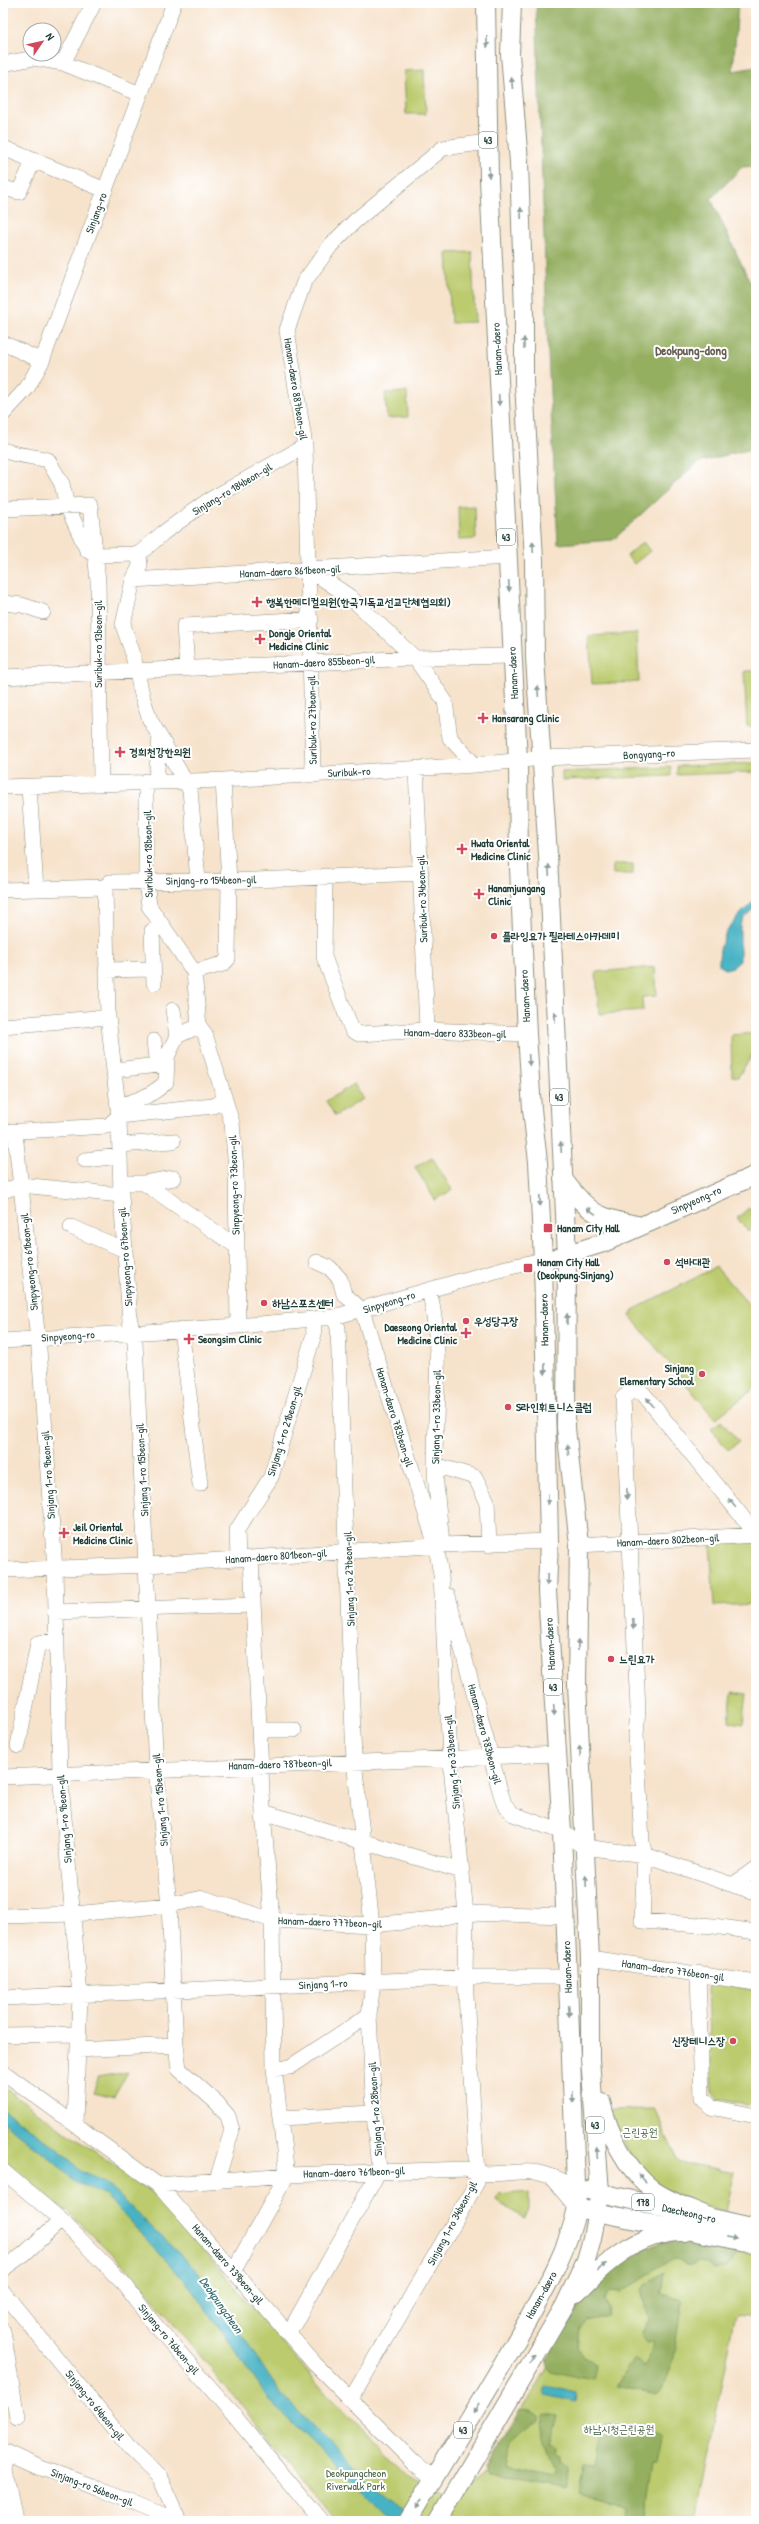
<svg xmlns="http://www.w3.org/2000/svg" width="759" height="2524" font-family="'Patrick Hand','Poor Story',sans-serif">
	<style>
		.green { fill: #bbcb6d; stroke: #6d8450 }
		.forest { fill: #94af60; stroke: #5a764a }
		.water { fill: #46b2c4; stroke: #32787c }
		.lines { fill: none; stroke-linecap: round; stroke-linejoin: round }
		.minor-casing { stroke: #8b9080; stroke-width: 16 }
		.major-casing { stroke: #8b9080; stroke-width: 20 }
		.minor { stroke: #fff; stroke-width: 15 }
		.major { stroke: #fff; stroke-width: 18 }
		.oneway { fill: #8f9e9a }
		.poi-dot { fill: #d1495b; stroke: #fff; stroke-width: 1.5 }
		.labels { text-anchor: middle; stroke-width: 4; stroke-linejoin: round; paint-order: stroke }
		.shield { fill: #fff; stroke: #627771; stroke-width: 1 }
		.shield-label { font-size: 10px; font-weight: bold; fill: #1f3d34 }
		.street-label { font-size: 11px; fill: #1f3d34; stroke: #fff }
		.poi-label { font-size: 11px; font-weight: bold; fill: #1f3d34; stroke: #fff; text-anchor: start }
		.park-label { font-size: 11px; fill: #466042; stroke: #fff }
		.water-label { font-size: 12px; font-style: italic; fill: #2d6666; stroke: #fff }
		.quarter-label { font-size: 13px; font-weight: bold; fill: #665d53; stroke: #fff }
	</style>
	<rect width="100%" height="100%" fill="#fff"/>
	<filter id="ink" filterUnits="userSpaceOnUse"><feTurbulence type="fractalNoise" baseFrequency=".025" numOctaves="2"/><feDisplacementMap in="SourceGraphic" scale="8" xChannelSelector="R" yChannelSelector="G"/><feConvolveMatrix kernelMatrix="1 2 1 2 8 2 1 2 1" color-interpolation-filters="sRGB"/></filter>
	<filter id="wash" filterUnits="userSpaceOnUse"><feTurbulence type="fractalNoise" baseFrequency=".012" numOctaves="4" result="noise"/><feDisplacementMap in="SourceGraphic" scale="16" xChannelSelector="R" yChannelSelector="G"/><feGaussianBlur stdDeviation="0.9" result="paint"/><feColorMatrix in="noise" values="0 0 0 0 0 0 0 0 0 0 0 0 0 0 0 0 0 1.4 0 .05"/><feComposite in="paint" operator="in"/></filter>
	<g filter="url(#wash)">
		<rect width="100%" height="100%" fill="#f7e3cc"/>
		<path class="green" d="M424 70 426 114H406L404 71Z
			M472 252 475 322 451 323 447 253Z
			M407 392 408 417 387 418 385 393Z
			M475 506 476 539 459 540 458 507Z
			M643 542 650 551 634 564 627 556Z
			M637 633 639 682 592 684 589 636Z
			M744 671H756V726H747Z
			M756 763V772L677 775V766Z
			M671 767V776L562 780V772Z
			M613 864H633V874H613Z
			M655 967 657 996 642 997 643 1011 599 1014 596 972Z
			M756 1033V1049L738 1077 732 1076 731 1035Z
			M354 1084 363 1099 335 1116 326 1101Z
			M432 1157 452 1190 435 1200 415 1167Z
			M749 1208 756 1217V1224L748 1231 737 1218Z
			M716 1267 756 1313V1387L715 1419 630 1316 633 1310Z
			M721 1421 739 1442 728 1450 711 1429Z
			M756 1542V1604L714 1606 710 1544Z
			M732 1692 747 1694 743 1724 729 1722Z
			M715 1983 756 1990V2107L718 2099 712 2092 708 1988Z
			M128 2072 114 2097 94 2092 97 2077Z
			M3 2087 155 2194 323 2390 409 2473 457 2507 486 2473 545 2372 591 2281 682 2236 756 2251V2318L737 2314 734 2317 696 2521H336L133 2274 69 2213 3 2161Z
			M654 2109 677 2159 684 2163 735 2172 726 2211C690 2203 659 2194 635 2163 625 2151 617 2125 610 2110Z
			M529 2192V2209L525 2218 496 2201 498 2195Z"/>
		<path class="forest" d="M536 3H738L733 71 756 67V166L742 167 711 199 756 295V448L698 462 613 540 558 544 548 353Z
			M683 2238 736 2249 735 2255 727 2268 714 2269C704 2260 699 2259 688 2266L676 2259 670 2260 620 2293 610 2292 605 2300 609 2309 607 2316 588 2321 580 2330 578 2346 583 2357 595 2365 592 2380 551 2371 547 2366 546 2360 593 2283 637 2251 663 2242Z
			M664 2273 661 2294 679 2298 682 2301C678 2322 674 2381 657 2394L616 2385 633 2360 639 2361 643 2368 651 2355 654 2342 647 2343 641 2335 649 2319 642 2288Z
			M521 2410 531 2411 539 2416V2421C519 2430 507 2445 504 2467 518 2475 535 2472 550 2478L556 2472C546 2453 536 2435 545 2414L558 2416 550 2444 557 2447 556 2454 561 2458V2464L570 2468 565 2490 489 2476 486 2468Z
			M605 2424 655 2433 660 2438 655 2462H650L641 2521H622L625 2509 624 2506 579 2494 584 2465 595 2466 601 2427Z"/>
		<path class="water" d="M756 899V907L744 917 740 925V961L733 967 725 969 719 965C718 934 735 919 756 899Z
			M3 2109 59 2150 82 2171 105 2182 195 2269 211 2288 280 2393 366 2480 420 2521H397L381 2510 358 2487 339 2473 319 2449 271 2403 214 2320 184 2280 105 2195 75 2182 54 2162 3 2122Z
			M546 2386 577 2393 576 2402 545 2395Z"/>
	</g>
	<g filter="url(#ink)">
		<g class="lines">
			<g class="minor-casing">
				<path id="minor" d="M63 63 94 3
					M3 64 34 58 63 63 140 94
					M3 151 6 149 105 190
					M3 188 19 192 33 162
					M3 343 42 361
					M3 414 27 388 42 361 174 3
					M3 450C18 456 33 456 48 460L62 484 67 506 87 550 95 555 139 554 163 533 206 502 305 446
					M3 509 90 505 98 581 101 783
					M139 554 140 566 133 580 123 625 132 651 143 699 150 720 160 737 156 780
					M310 570 350 597 415 658 445 701 450 738 475 765
					M133 580 507 557
					M3 603 22 605 43 612
					M187 668 184 626 311 619
					M3 677 415 658 512 656
					M160 737 190 790 198 880
					M416 768 427 1030
					M313 773 305 446 287 330 304 282 331 245 355 221 443 148 488 142
					M223 780 229 881 228 959 223 964 194 972 199 1026 205 1034 232 1123 236 1169 238 1326
					M146 781V880L149 906 194 972
					M3 787 223 780 475 765 542 758 756 750
					M29 787 36 889
					M325 876 324 957 352 1030 359 1034 427 1030 527 1034
					M105 887 108 1017 119 1116 121 1195 130 1321 135 1342 156 1769 169 1905 176 2045 179 2069 217 2103 228 2116 232 2130 217 2180
					M3 890 105 887 110 882 229 881 421 873
					M106 970 153 969
					M154 983 152 931 161 925
					M173 1010 177 1036 199 1026
					M3 1026 108 1017
					M115 1070 166 1064 156 1058 154 1041
					M118 1106C136 1101 152 1096 166 1082L167 1057 177 1036
					M3 1132 108 1126 119 1116 213 1106 224 1101
					M15 1133 39 1349 55 1569 60 1773 80 1996 75 2123
					M120 1145 173 1141
					M85 1160 120 1156
					M121 1183H144L236 1246
					M144 1183 174 1178
					M3 1191 21 1185 121 1195
					M71 1227 125 1250
					M317 1262 330 1268 340 1279 344 1294 362 1310 436 1546 441 1575 450 1757 466 1913 465 1978 477 2174V2182L458 2216 351 2399
					M429 1290C443 1345 435 1406 435 1463 435 1490 440 1518 442 1544
					M181 1329 200 1484
					M3 1341 238 1326 334 1317 506 1268 543 1260
					M435 1465 475 1477 487 1501 489 1545
					M756 1534 642 1392H630L623 1398 638 1709 636 1735 642 1843 645 1855 642 1921 714 1926 756 1932
					M579 1545 756 1535
					M238 1559 237 1530 271 1477 314 1334 313 1319
					M3 1570 148 1565 442 1545 549 1541
					M448 1596 500 1791 504 1804 513 1814 562 1832 584 1847 645 1855 733 1885 756 1868
					M55 1612 252 1605
					M259 1730H294
					M18 1746 38 1643 56 1641
					M3 1777 557 1754
					M263 1812 462 1871
					M733 1885 756 1892
					M3 1916 74 1914 169 1905 203 1898 272 1920 372 1925 434 1919 466 1913 565 1916
					M590 1958 756 1983
					M698 1973 702 2097 711 2107 756 2116
					M3 1998 476 1977H567
					M3 2035 79 2034
					M78 2050 176 2045
					M274 2068 290 2067 369 2015
					M3 2072 158 2185 315 2364 414 2463 433 2478
					M280 2118 374 2113
					M3 2171 61 2220 126 2286 150 2319 227 2407 321 2521
					M551 2177 577 2208
					M158 2185 287 2175 466 2169C487 2179 511 2170 534 2172 550 2174 562 2181 576 2187
					M3 2269 24 2254 61 2220
					M234 2270 287 2175 274 2068 272 1920 263 1812 251 1558
					M3 2292 132 2451 160 2478 178 2518 176 2521
					M3 2331 17 2418
					M289 2333 379 2171 374 2113 369 2015 373 1982 372 1925 354 1761 338 1328 334 1317
					M3 2451 41 2468 99 2488 176 2521
					M8 2454 5 2469 15 2521"/>
			</g>
			<g class="major-casing">
				<path id="major" d="M563 1179C590 1215 597 1217 641 1226
					M555 1258 603 1243 756 1175
					M601 2102C609 2134 626 2169 653 2190 670 2202 692 2209 711 2218
					M588 2190 756 2228
					M586 2210 756 2244
					M577 2293C604 2263 640 2231 684 2232
					M408 2521C445 2459 484 2397 520 2334 543 2293 567 2254 577 2208L562 1832 547 1591 549 1541 543 1260 538 1162 532 1109 527 1034 519 868 518 761 489 180 486 3
					M438 2521 565 2305 586 2260 592 2239 600 2192 590 2059V1958L577 1684 579 1545 566 1428 567 1256 548 855 535 658 534 560 524 382V312L519 162 510 54 512 3"/>
			</g>
			<use href="#minor" class="minor"/>
			<use href="#major" class="major"/>
		</g>
		<defs><path id="oneway-solid" d="M-6-.8H1V-3.2L6.5 0L1 3.2V.8H-6Z"/></defs>
		<g class="oneway">
			<use href="#oneway-solid" transform="translate(487 42) rotate(88)"/>
			<use href="#oneway-solid" transform="translate(512 83) rotate(-95)"/>
			<use href="#oneway-solid" transform="translate(489 172) rotate(89)"/>
			<use href="#oneway-solid" transform="translate(521 213) rotate(-92)"/>
			<use href="#oneway-solid" transform="translate(524 343) rotate(-90)"/>
			<use href="#oneway-solid" transform="translate(499 400) rotate(87)"/>
			<use href="#oneway-solid" transform="translate(533 547) rotate(-93)"/>
			<use href="#oneway-solid" transform="translate(509 586) rotate(87)"/>
			<use href="#oneway-solid" transform="translate(538 691) rotate(-94)"/>
			<use href="#oneway-solid" transform="translate(549 870) rotate(-93)"/>
			<use href="#oneway-solid" transform="translate(555 1017) rotate(-93)"/>
			<use href="#oneway-solid" transform="translate(529 1060) rotate(86)"/>
			<use href="#oneway-solid" transform="translate(561 1147) rotate(-93)"/>
			<use href="#oneway-solid" transform="translate(540 1201) rotate(88)"/>
			<use href="#oneway-solid" transform="translate(591 1211) rotate(-145)"/>
			<use href="#oneway-solid" transform="translate(567 1319) rotate(-89)"/>
			<use href="#oneway-solid" transform="translate(545 1369) rotate(88)"/>
			<use href="#oneway-solid" transform="translate(650 1402) rotate(-129)"/>
			<use href="#oneway-solid" transform="translate(568 1450) rotate(-97)"/>
			<use href="#oneway-solid" transform="translate(627 1494) rotate(88)"/>
			<use href="#oneway-solid" transform="translate(548 1499) rotate(88)"/>
			<use href="#oneway-solid" transform="translate(732 1503) rotate(-129)"/>
			<use href="#oneway-solid" transform="translate(547 1580) rotate(93)"/>
			<use href="#oneway-solid" transform="translate(633 1624) rotate(87)"/>
			<use href="#oneway-solid" transform="translate(578 1645) rotate(-89)"/>
			<use href="#oneway-solid" transform="translate(554 1710) rotate(87)"/>
			<use href="#oneway-solid" transform="translate(580 1751) rotate(-93)"/>
			<use href="#oneway-solid" transform="translate(586 1881) rotate(-93)"/>
			<use href="#oneway-solid" transform="translate(569 2011) rotate(87)"/>
			<use href="#oneway-solid" transform="translate(573 2097) rotate(88)"/>
			<use href="#oneway-solid" transform="translate(597 2153) rotate(-94)"/>
			<use href="#oneway-solid" transform="translate(642 2178) rotate(-135)"/>
			<use href="#oneway-solid" transform="translate(732 2238) rotate(12)"/>
			<use href="#oneway-solid" transform="translate(602 2267) rotate(-40)"/>
			<use href="#oneway-solid" transform="translate(532 2359) rotate(-59)"/>
			<use href="#oneway-solid" transform="translate(476 2408) rotate(121)"/>
			<use href="#oneway-solid" transform="translate(419 2503) rotate(121)"/>
		</g>
	</g>
	<g class="poi-dot">
		<path d="M255 596h4v4h4v4h-4v4h-4v-4h-4v-4h4z"/>
		<path d="M258 633h4v4h4v4h-4v4h-4v-4h-4v-4h4z"/>
		<path d="M481 712h4v4h4v4h-4v4h-4v-4h-4v-4h4z"/>
		<path d="M118 746h4v4h4v4h-4v4h-4v-4h-4v-4h4z"/>
		<path d="M460 843h4v4h4v4h-4v4h-4v-4h-4v-4h4z"/>
		<path d="M477 888h4v4h4v4h-4v4h-4v-4h-4v-4h4z"/>
		<circle cx="494" cy="936" r="4"/>
		<rect x="543" y="1223" width="10" height="10" rx="2"/>
		<circle cx="667" cy="1262" r="4"/>
		<rect x="523" y="1263" width="10" height="10" rx="2"/>
		<circle cx="264" cy="1303" r="4"/>
		<circle cx="466" cy="1321" r="4"/>
		<path d="M464 1327h4v4h4v4h-4v4h-4v-4h-4v-4h4z"/>
		<path d="M187 1333h4v4h4v4h-4v4h-4v-4h-4v-4h4z"/>
		<circle cx="702" cy="1374" r="4"/>
		<circle cx="508" cy="1407" r="4"/>
		<path d="M62 1527h4v4h4v4h-4v4h-4v-4h-4v-4h4z"/>
		<circle cx="611" cy="1659" r="4"/>
		<circle cx="733" cy="2041" r="4"/>
	</g>
	<g class="labels">
		<g class="shield">
			<rect x="479" y="132" width="18" height="16" rx="3"/>
			<rect x="497" y="529" width="18" height="16" rx="3"/>
			<rect x="550" y="1089" width="18" height="16" rx="3"/>
			<rect x="544" y="1679" width="18" height="16" rx="3"/>
			<rect x="586" y="2117" width="18" height="16" rx="3"/>
			<rect x="632" y="2194" width="22" height="16" rx="3"/>
			<rect x="454" y="2422" width="18" height="16" rx="3"/>
		</g>
		<g class="shield-label">
			<text x="488" y="144">43</text>
			<text x="506" y="541">43</text>
			<text x="559" y="1101">43</text>
			<text x="553" y="1691">43</text>
			<text x="595" y="2129">43</text>
			<text x="643" y="2206">178</text>
			<text x="463" y="2434">43</text>
		</g>
		<g class="street-label">
			<text transform="translate(96 213) rotate(-70)" y="4">Sinjang-ro</text>
			<text transform="translate(497 349) rotate(-93)" y="4">Hanam-daero</text>
			<text transform="translate(296 389) rotate(81)" y="4">Hanam-daero 887beon-gil</text>
			<text transform="translate(232 489) rotate(-31)" y="4">Sinjang-ro 184beon-gil</text>
			<text transform="translate(290 571) rotate(-3)" y="4">Hanam-daero 861beon-gil</text>
			<text transform="translate(98 644) rotate(-90)" y="4">Suribuk-ro 13beon-gil</text>
			<text transform="translate(324 662) rotate(-3)" y="4">Hanam-daero 855beon-gil</text>
			<text transform="translate(513 673) rotate(-93)" y="4">Hanam-daero</text>
			<text transform="translate(312 720) rotate(-91)" y="4">Suribuk-ro 27beon-gil</text>
			<text transform="translate(649 754) rotate(-3)" y="4">Bongyang-ro</text>
			<text transform="translate(349 772) rotate(-3)" y="4">Suribuk-ro</text>
			<text transform="translate(148 854) rotate(-91)" y="4">Suribuk-ro 18beon-gil</text>
			<text transform="translate(211 880) rotate(-1)" y="4">Sinjang-ro 154beon-gil</text>
			<text transform="translate(422 899) rotate(-92)" y="4">Suribuk-ro 34beon-gil</text>
			<text transform="translate(525 996) rotate(-93)" y="4">Hanam-daero</text>
			<text transform="translate(455 1033) rotate(1)" y="4">Hanam-daero 833beon-gil</text>
			<text transform="translate(234 1185) rotate(-92)" y="4">Sinpyeong-ro 73beon-gil</text>
			<text transform="translate(696 1200) rotate(-24)" y="4">Sinpyeong-ro</text>
			<text transform="translate(125 1257) rotate(-94)" y="4">Sinpyeong-ro 67beon-gil</text>
			<text transform="translate(29 1262) rotate(-96)" y="4">Sinpyeong-ro 61beon-gil</text>
			<text transform="translate(389 1302) rotate(-17)" y="4">Sinpyeong-ro</text>
			<text transform="translate(544 1320) rotate(-91)" y="4">Hanam-daero</text>
			<text transform="translate(68 1336) rotate(-4)" y="4">Sinpyeong-ro</text>
			<text transform="translate(395 1417) rotate(73)" y="4">Hanam-daero 783beon-gil</text>
			<text transform="translate(436 1417) rotate(-89)" y="4">Sinjang 1-ro 33beon-gil</text>
			<text transform="translate(284 1431) rotate(-73)" y="4">Sinjang 1-ro 21beon-gil</text>
			<text transform="translate(142 1470) rotate(-93)" y="4">Sinjang 1-ro 15beon-gil</text>
			<text transform="translate(48 1475) rotate(-94)" y="4">Sinjang 1-ro 9beon-gil</text>
			<text transform="translate(668 1540) rotate(-3)" y="4">Hanam-daero 802beon-gil</text>
			<text transform="translate(276 1556) rotate(-4)" y="4">Hanam-daero 801beon-gil</text>
			<text transform="translate(349 1579) rotate(-92)" y="4">Sinjang 1-ro 27beon-gil</text>
			<text transform="translate(550 1644) rotate(-93)" y="4">Hanam-daero</text>
			<text transform="translate(485 1734) rotate(75)" y="4">Hanam-daero 783beon-gil</text>
			<text transform="translate(452 1762) rotate(-95)" y="4">Sinjang 1-ro 33beon-gil</text>
			<text transform="translate(280 1764) rotate(-2)" y="4">Hanam-daero 787beon-gil</text>
			<text transform="translate(160 1800) rotate(-95)" y="4">Sinjang 1-ro 15beon-gil</text>
			<text transform="translate(64 1819) rotate(-95)" y="4">Sinjang 1-ro 9beon-gil</text>
			<text transform="translate(330 1922) rotate(2)" y="4">Hanam-daero 777beon-gil</text>
			<text transform="translate(567 1967) rotate(-92)" y="4">Hanam-daero</text>
			<text transform="translate(673 1970) rotate(8)" y="4">Hanam-daero 776beon-gil</text>
			<text transform="translate(323 1984) rotate(-3)" y="4">Sinjang 1-ro</text>
			<text transform="translate(375 2109) rotate(-94)" y="4">Sinjang 1-ro 28beon-gil</text>
			<text transform="translate(354 2172) rotate(-2)" y="4">Hanam-daero 761beon-gil</text>
			<text transform="translate(689 2213) rotate(13)" y="4">Daecheong-ro</text>
			<text transform="translate(452 2223) rotate(-62)" y="4">Sinjang 1-ro 34beon-gil</text>
			<text transform="translate(228 2264) rotate(49)" y="4">Hanam-daero 739beon-gil</text>
			<text transform="translate(541 2295) rotate(-61)" y="4">Hanam-daero</text>
			<text transform="translate(169 2339) rotate(50)" y="4">Sinjang-ro 76beon-gil</text>
			<text transform="translate(95 2405) rotate(51)" y="4">Sinjang-ro 64beon-gil</text>
			<text transform="translate(92 2487) rotate(21)" y="4">Sinjang-ro 56beon-gil</text>
		</g>
		<g class="poi-label">
			<text x="266" y="606">행복한메디컬의원(한국기독교선교단체협의회)</text>
			<text x="269" y="637">Dongje Oriental<tspan x="269" dy="13">Medicine Clinic</tspan></text>
			<text x="492" y="722">Hansarang Clinic</text>
			<text x="129" y="756">경희천강한의원</text>
			<text x="471" y="847">Hwata Oriental<tspan x="471" dy="13">Medicine Clinic</tspan></text>
			<text x="488" y="892">Hanamjungang<tspan x="488" dy="13">Clinic</tspan></text>
			<text x="502" y="940">플라잉요가 필라테스아카데미</text>
			<text x="557" y="1232">Hanam City Hall</text>
			<text x="537" y="1266">Hanam City Hall<tspan x="537" dy="13">(Deokpung·Sinjang)</tspan></text>
			<text x="675" y="1266">석바대관</text>
			<text x="272" y="1307">하남스포츠센터</text>
			<text x="474" y="1325">우성당구장</text>
			<text x="457" y="1331" text-anchor="end">Daeseong Oriental<tspan x="457" dy="13">Medicine Clinic</tspan></text>
			<text x="198" y="1343">Seongsim Clinic</text>
			<text x="694" y="1372" text-anchor="end">Sinjang<tspan x="694" dy="13">Elementary School</tspan></text>
			<text x="516" y="1411">S라인휘트니스클럽</text>
			<text x="73" y="1531">Jeil Oriental<tspan x="73" dy="13">Medicine Clinic</tspan></text>
			<text x="619" y="1663">느린요가</text>
			<text x="725" y="2045" text-anchor="end">신장테니스장</text>
		</g>
		<g class="park-label">
			<text x="640" y="2136">근린공원</text>
			<text x="619" y="2433">하남시청근린공원</text>
			<text x="356" y="2477">Deokpungcheon<tspan x="356" dy="13">Riverwalk Park</tspan></text>
		</g>
		<g class="water-label">
			<text transform="translate(221 2305) rotate(55)" y="4">Deokpungcheon</text>
		</g>
		<g class="quarter-label">
			<text x="691" y="355">Deokpung-dong</text>
		</g>
	</g>
	<rect width="759" height="2524" fill="none" stroke="#fff" stroke-width="16"/>
	<g transform="translate(42 42) rotate(56)"><circle r="19" fill="#ffffff" stroke="#a5b1ae"/>
	<path d="M0-3L7 15L0 10L-7 15Z" fill="#d1495b"/>
	<text y="-6" font-size="11" font-weight="bold" text-anchor="middle" fill="#1f3d34">N</text>
	</g>
</svg>
